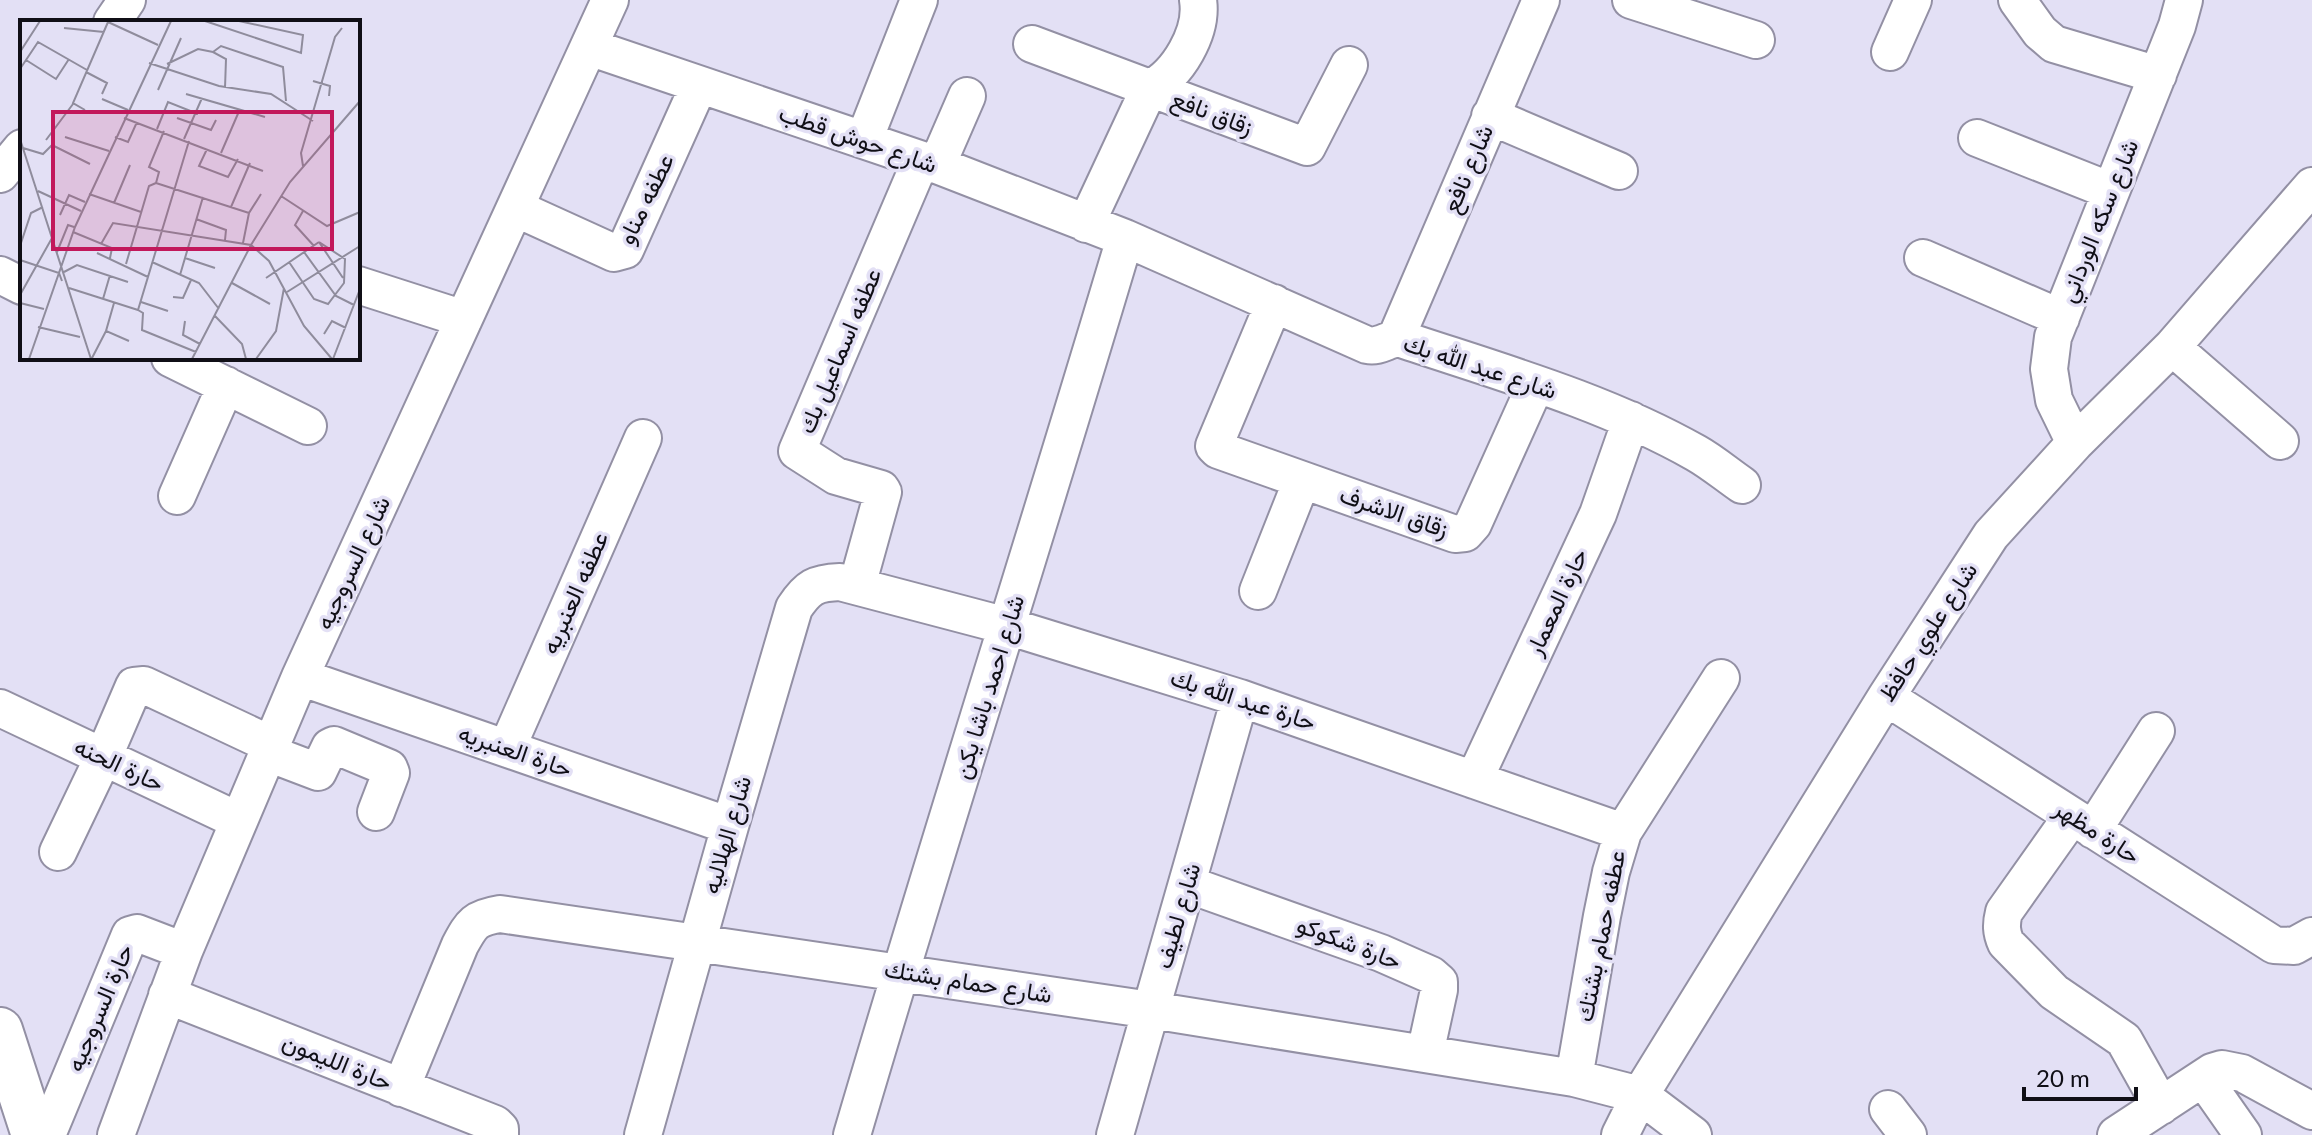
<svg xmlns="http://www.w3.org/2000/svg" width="2312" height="1135" font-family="Lato,Vazirmatn,sans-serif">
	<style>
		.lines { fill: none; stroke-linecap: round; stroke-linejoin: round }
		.street-casing { stroke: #9390a4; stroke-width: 40 }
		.secondary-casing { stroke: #9390a4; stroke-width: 48 }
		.street { stroke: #fff; stroke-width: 36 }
		.secondary { stroke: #fff; stroke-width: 44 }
		.labels { text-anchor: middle; stroke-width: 7; stroke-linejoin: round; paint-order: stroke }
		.street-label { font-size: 24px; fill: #100f16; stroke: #e3e0f5 }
		.inset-road { fill: none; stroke: #8f8c9c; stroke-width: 2 }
		.view { fill: #c2185b; fill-opacity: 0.15; stroke: #c2185b; stroke-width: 4 }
		.inset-edge { fill: none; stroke: #100f16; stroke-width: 4 }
	</style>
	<rect width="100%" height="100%" fill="#e3e0f5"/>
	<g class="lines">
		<g class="street-casing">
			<path id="street" d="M1631 0 1756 40
				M2017 0 2040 32 2054 44 2158 75
				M112 22 127 0
				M1032 44 1307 147 1349 65
				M589 47 937 165 1125 238 1367 345C1381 348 1389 337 1401 339 1500 372 1604 401 1696 453 1712 462 1726 474 1742 485
				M1890 52 1913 0
				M1490 116 1619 171
				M1977 138 2111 191
				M864 140 919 0
				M937 165 967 96
				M0 174 22 148
				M515 208 614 253 625 250 699 85
				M1086 224 1149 89C1178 75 1203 32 1198 0
				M1923 258 2061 318
				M0 275 22 286
				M358 285 464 319
				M1274 303 1214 446 1218 450 1455 534 1465 533 1473 524 1536 384
				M1396 338 1541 0
				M2172 347 2280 441
				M170 358 308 426
				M2075 443 2054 400 2049 369 2053 337 2177 26 2184 0
				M177 496 226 385
				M857 586 883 492 881 489 836 476 797 451 921 160
				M1258 591 1302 480
				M300 677 730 826
				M1886 697 2274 945 2294 946 2312 936
				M0 708 239 821
				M507 748 643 438
				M268 753 318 772 330 747 334 745 389 768 391 773 376 812
				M1474 780 1598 514 1631 420
				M2072 816 2004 912C2001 924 2001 932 2006 943L2054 992 2124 1040 2161 1106
				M2093 830 2156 731
				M58 852 103 758 134 686 144 685 272 745
				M1187 884 1381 953 1431 975 1439 982V990L1425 1054
				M167 995 495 1124 500 1129V1135
				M1574 1078 1602 916 1611 872 1623 832 1721 678
				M2203 1078 2243 1135
				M401 1088 460 945C472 923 475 918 500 914L1151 1010 1574 1078 1640 1095 1693 1135
				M1888 1109 1908 1135
				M47 1135 130 935 137 933 184 951
				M116 1135 184 951 300 677 610 0
				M643 1135 730 826 794 608C808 587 815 583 840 582L1007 626 1240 698 1623 832
				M852 1135C940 835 1036 538 1125 238
				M1115 1135 1240 698
				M1620 1135 1640 1095 1886 697 1991 535 2075 443 2172 347 2312 186
				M2116 1135 2212 1072 2222 1069 2242 1073 2312 1111"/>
		</g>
		<g class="secondary-casing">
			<path id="secondary" d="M0 1030 34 1135"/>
		</g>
		<use href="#street" class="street"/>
		<use href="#secondary" class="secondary"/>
	</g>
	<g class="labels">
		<g class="street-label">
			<text transform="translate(1212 113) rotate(21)" y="8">زقاق نافع</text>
			<text transform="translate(858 139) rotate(19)" y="8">شارع حوش قطب</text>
			<text transform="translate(1468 169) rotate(-67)" y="8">شارع نافع</text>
			<text transform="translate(646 199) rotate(-64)" y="8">عطفه مناو</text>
			<text transform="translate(2099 221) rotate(-68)" y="8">شارع سكه الورداني</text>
			<text transform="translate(840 351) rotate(-67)" y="8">عطفه اسماعيل بك</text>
			<text transform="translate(1480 367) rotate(18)" y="8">شارع عبد الله بك</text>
			<text transform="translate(1394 512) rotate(19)" y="8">زقاق الاشرف</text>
			<text transform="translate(353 563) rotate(-65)" y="8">شارع السروجيه</text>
			<text transform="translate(575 593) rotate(-66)" y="8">عطفه العنبريه</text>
			<text transform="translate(1557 602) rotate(-65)" y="8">حارة المعمار</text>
			<text transform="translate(1928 632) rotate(-57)" y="8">شارع علوي حافظ</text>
			<text transform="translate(989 687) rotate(-73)" y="8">شارع احمد باشا يكن</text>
			<text transform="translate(1243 700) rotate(18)" y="8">حارة عبد الله بك</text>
			<text transform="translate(515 751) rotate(19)" y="8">حارة العنبريه</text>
			<text transform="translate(119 765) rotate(25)" y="8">حارة الحنه</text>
			<text transform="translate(2097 832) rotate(33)" y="8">حارة مظهر</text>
			<text transform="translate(727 835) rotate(-74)" y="8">شارع الهلاليه</text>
			<text transform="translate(1178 916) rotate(-74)" y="8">شارع لطيف</text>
			<text transform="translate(1601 936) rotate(-79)" y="8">عطفه حمام بشتك</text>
			<text transform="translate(1349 943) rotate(21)" y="8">حارة شكوكو</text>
			<text transform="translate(968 982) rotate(9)" y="8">شارع حمام بشتك</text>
			<text transform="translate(100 1008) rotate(-67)" y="8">حارة السروجيه</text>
			<text transform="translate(337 1062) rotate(22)" y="8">حارة الليمون</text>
		</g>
	</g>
	<g transform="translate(20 20)">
		<rect width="340" height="340" fill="#e3e0f5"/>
		<path class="inset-road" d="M185 1 281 33 283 15 219 1M88 2 138 25M44 8 84 12M0 32 20 1M193 32 201 26 263 47 266 81M6 40 36 59 49 39M129 43 199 66 251 74 293 101M147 44 178 29 193 32 206 39 205 68M0 49 18 22 67 50M66 52 87 63 82 74M293 61 310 66 309 76M138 70 161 18M166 74 245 97M82 79 108 90M65 90 53 83 88 2M104 98 243 151M157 98 191 110 196 100M137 109 148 82 178 94M45 117 89 131M95 117 108 122 117 102M0 119 71 339M164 119 182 78M26 120 53 84M3 128 23 134 32 125 70 144M187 129 179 146 208 157 218 139M201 133 220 89M283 146 281 133 315 17 322 8M136 163 229 193M136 163 139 152 129 147 144 111M18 171 61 191M69 174 121 192M261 176 307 206 340 192M94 183 110 145M211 187 230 143M283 191 275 205 294 226M40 195 49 175 65 182M176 199 206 210 205 220M53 212 92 228 90 238M299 222 323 258M223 223 229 193 241 174M81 224 93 203 231 225 249 241 284 306 312 339M0 226 11 193 23 187M37 232 48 205 54 207M284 232 316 276 334 285M77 233 128 257M165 238 195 248M0 240 39 253 42 261M132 242 179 263 199 289M269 242 294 279 308 284 324 263 325 239 299 222M106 244 129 166 136 163M44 252 57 245 108 262M160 255 183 177M246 258 299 222M212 263 250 284M49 268 118 290M267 272 340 226M0 275 32 218M153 277 163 278 171 260M83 279 90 255M121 282 148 291M0 283 24 289M94 283 86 311 109 321M118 290 169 121M118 290 123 293 122 310 176 332M195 296 222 324 226 339M165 301 163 315 180 324M18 307 60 317M304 314 312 301 326 308M72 338 86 311M9 339 55 207 151 1M172 339 231 225 270 162 340 81M236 339 256 311 264 268M313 339 340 269"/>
		<path class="view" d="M33 92H312V229H33Z"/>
		<rect width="340" height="340" class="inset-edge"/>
	</g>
	<path d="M2024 1087v12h112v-12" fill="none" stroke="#100f16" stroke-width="4"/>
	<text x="2036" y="1087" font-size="24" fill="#100f16" stroke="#e3e0f5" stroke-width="6" paint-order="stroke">20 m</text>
</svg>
